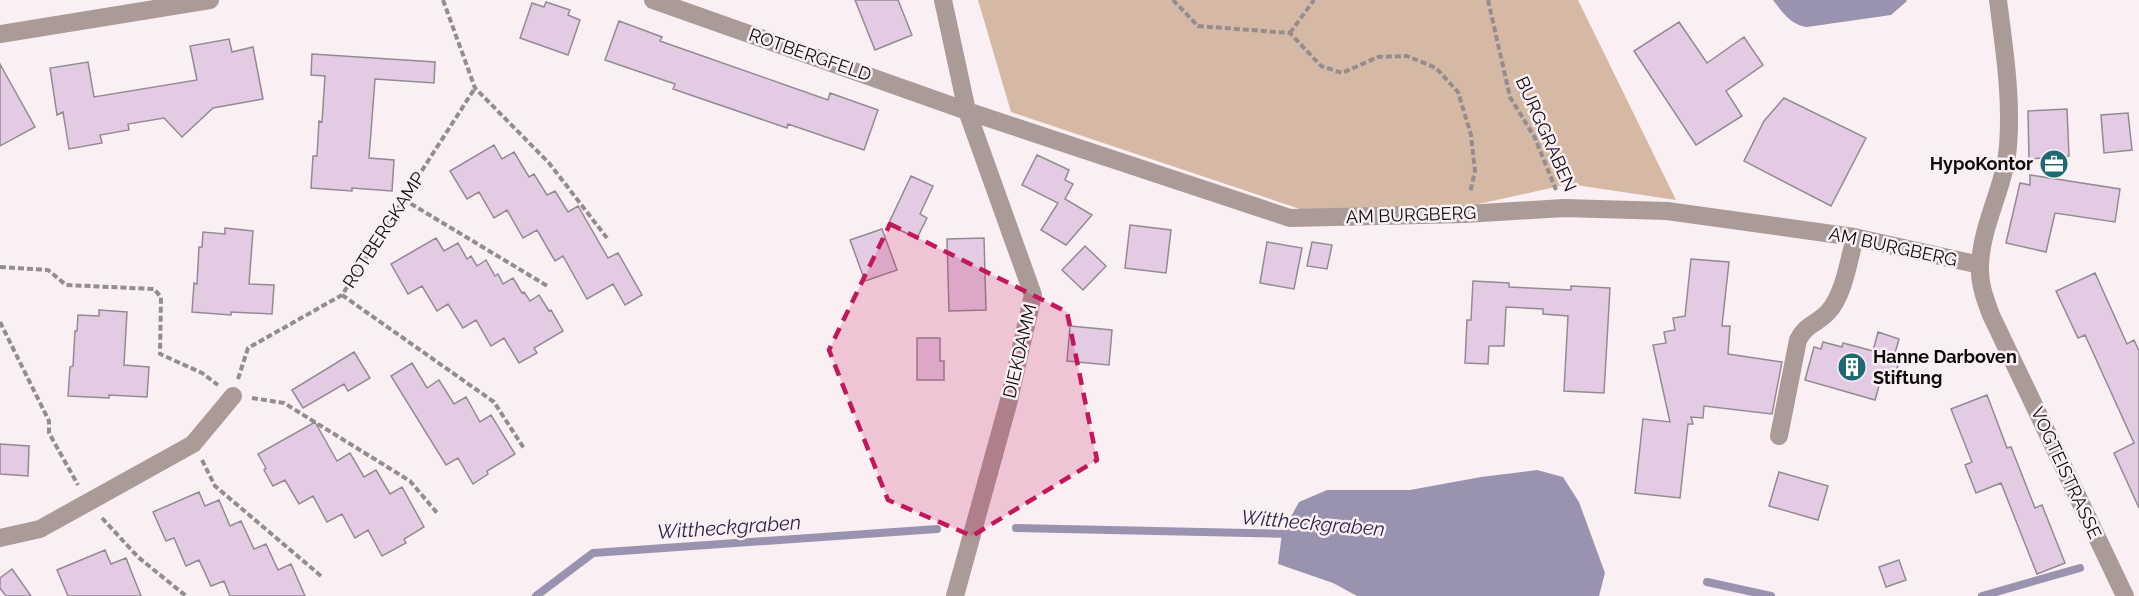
<svg xmlns="http://www.w3.org/2000/svg" width="2139" height="596" font-family="Raleway,sans-serif">
	<style>
		.forest { fill: #d5b9a5 }
		.water { fill: #9a93b0 }
		.lines { fill: none; stroke-linecap: round; stroke-linejoin: round }
		.stream { stroke: #9a93b0; stroke-width: 8 }
		.building { fill: #e4cbe4; stroke: #928b92; stroke-width: 1.5 }
		.path { stroke: #948c8f; stroke-width: 4; stroke-dasharray: 6 3; stroke-linecap: butt }
		.minor { stroke: #aa9a98; stroke-width: 18 }
		.marked { fill: #c2185b; fill-opacity: 0.2; stroke: #c2185b; stroke-width: 4.5; stroke-dasharray: 12 8; stroke-linejoin: round }
		.labels { text-anchor: middle; stroke-width: 5; stroke-linejoin: round; paint-order: stroke }
		.street-label { font-size: 18px; fill: #0f0b0d; stroke: #faeff3 }
		.poi-label { font-size: 18px; font-weight: bold; fill: #0f0b0d; stroke: #faeff3; text-anchor: end }
		.water-label { font-size: 20px; font-style: italic; fill: #2f234c; stroke: #faeff3 }
	</style>
	<rect width="100%" height="100%" fill="#faeff3"/>
	<path class="forest" d="M978 0H1578L1676 200 1569 184 1460 208 1303 210 1011 112Z"/>
	<path class="water" d="M1773 0H1906L1907 1 1891 15 1807 27C1791 25 1782 12 1773 0Z
		M1537 470 1563 477 1579 502 1605 573 1599 596H1357L1333 583 1278 564 1282 533 1299 502 1327 490H1410L1481 477Z"/>
	<g class="lines">
		<path class="stream" d="M1016 528 1290 534
			M1707 582 1771 596
			M536 596 593 553 937 529
			M1982 596 2080 568"/>
	</g>
	<path class="building" d="M855 0H898L912 35 875 50Z
		M546 2 570 10 568 15 580 20 568 55 520 38 532 3 544 7Z
		M619 21 662 37 660 41 828 100 830 93 878 110 864 150 788 124 787 128 673 89 675 84 605 60Z
		M1679 22 1707 63 1744 37 1763 65 1726 91 1742 116 1696 145 1634 51Z
		M229 39 232 52 253 47 263 99 213 108 182 137 164 118 128 124 129 130 100 135 102 143 69 149 63 112 57 115 50 68 88 62 94 97 197 80 190 46Z
		M312 54 435 62 434 83 375 79 369 158 394 160 392 191 352 188V191L311 188 313 156H317L319 121 322 122 325 76 311 75Z
		M0 64 35 127 0 146Z
		M1784 98 1866 138 1831 206 1744 161 1764 121Z
		M2067 109 2069 156 2029 159 2028 111Z
		M2128 113 2132 150 2104 153 2101 115Z
		M494 145 502 159 514 152 529 177 534 174 547 195 555 191 568 212 578 206 608 258 618 253 642 295 625 305 613 284 587 299 563 256 555 261 537 230 523 238 507 210 494 218 479 192 467 199 450 171Z
		M1037 155 1069 170 1065 180 1073 184 1065 199 1092 215 1066 245 1041 230 1058 203 1022 185Z
		M2030 175 2120 189 2115 222 2055 213 2046 252 2006 243 2020 183 2030 185Z
		M911 176 933 186 920 214 927 218 917 238 888 225Z
		M1130 225 1171 230 1166 273 1125 268Z
		M225 228 253 231 249 284 274 285 272 314 231 312V315L192 312 194 283 197 284 199 247H202L203 232 225 234Z
		M882 229 897 270 865 281 850 240Z
		M436 238 444 251 458 243 467 259 471 256 477 266 486 260 495 276 498 274 503 284 513 278 522 293 524 292 530 301 539 295 549 311 551 310 563 331 534 348 537 353 519 363 504 338 491 346 476 320 463 328 448 304 437 311 422 286 408 294 391 264Z
		M984 238 986 310 949 311 947 239Z
		M1267 242 1302 248 1294 289 1260 283Z
		M1312 242 1332 245 1327 269 1307 266Z
		M1085 246 1106 266 1083 290 1062 270Z
		M1691 259 1729 262 1722 326H1730L1728 354 1782 362 1772 414 1704 406 1703 418 1691 417 1693 424H1688L1680 498 1635 493 1643 419 1670 422 1653 345 1666 343 1664 332 1675 330 1673 318 1685 316Z
		M2095 273 2127 344 2134 340 2139 351V508L2114 453 2134 443 2085 335 2078 338 2056 291Z
		M1473 281 1509 283V287L1571 290V286L1610 288 1604 393 1564 391 1568 316 1543 314V309L1506 307 1504 346H1489L1488 364 1465 363 1467 320H1471Z
		M99 310 127 312 124 365 149 367 147 397 109 395V398L68 396 70 367 73 366 75 331H77L78 315 99 316Z
		M1070 326 1112 330 1109 365 1067 361Z
		M1878 332 1899 339 1893 360 1899 361 1893 383 1881 379 1875 400 1805 380 1814 347 1821 349 1823 342 1842 347 1843 343 1873 351Z
		M917 338H940V361H944V380H917Z
		M354 352 370 378 348 391 344 384 303 408 292 390Z
		M412 363 427 388 439 380 454 404 466 397 480 422 491 415 515 454 487 471 488 474 473 484 458 458 446 465 391 376Z
		M1987 395 2007 448 2011 447 2035 508 2042 505 2065 563 2037 574 2001 483 1976 493 1965 465 1972 462 1951 409Z
		M315 422 337 461 350 453 364 477 376 470 390 494 402 487 424 527 404 539 406 543 382 556 368 530 355 538 342 514 327 522 313 496 299 504 285 480 273 486 264 470 266 468 258 454Z
		M0 444 29 446 28 476 0 474Z
		M1779 472 1828 486 1818 520 1769 506Z
		M199 492 205 506 219 500 230 526 241 521 254 549 266 544 278 570 291 564 305 596H230L224 581 211 586 199 560 186 566 174 538 166 541 153 512Z
		M105 550 111 564 126 558 141 596H68L57 570Z
		M1899 560 1906 580 1886 587 1879 567Z
		M12 569 31 596H6L0 588V578Z"/>
	<g class="lines">
		<path class="path" d="M443 0 475 88 549 163 607 238
			M1173 0 1198 26 1290 33 1321 66 1342 73 1378 57 1407 56 1436 68 1458 92 1471 135 1475 171 1470 193
			M1488 0 1510 97 1535 138 1556 190
			M1290 33 1314 0
			M403 199 549 287
			M0 267 48 270 66 285 154 289 161 297 160 354 202 373 218 385
			M342 295 494 402 525 450
			M0 322 49 421V433L78 485
			M238 379 248 348 342 295 475 88
			M252 398 284 403 410 481 438 514
			M202 460 215 486 321 576
			M102 518 138 557 186 596"/>
		<path class="minor" d="M653 0 967 111 1290 218 1465 214 1564 208 1667 211 1854 237 1980 265
			M943 0 967 111 1033 295 1008 404 955 596
			M1998 0C2004 48 2012 97 2008 146 2005 187 1981 225 1980 266 1979 283 1985 299 1991 315L2125 596
			M0 34 210 0
			M1779 436 1798 340C1806 324 1817 324 1828 312 1844 295 1849 259 1855 237
			M0 538 40 529 193 444 233 396"/>
	</g>
	<path class="marked" d="M890 224 1067 312 1097 460 972 536 888 500 829 350Z"/>
	<defs>
		<g id="office-disc" transform="scale(1.5)"><circle r="9.5" fill="#1e6a71" stroke="#faeff3"/><path d="M-6-3h4V-5.5h4V-3h4V5H-6ZM-1-4.5V-3h2v-1.5ZM-6 0V1H6V0Z" fill="#fff"/></g>
		<g id="building-disc" transform="scale(1.5)"><circle r="9.5" fill="#1e6a71" stroke="#faeff3"/><path d="M-4-6H4V6H1V3H-1V6H-4ZM-2.5-4.3h1.7v1.8h-1.7ZM.8-4.3h1.7v1.8H.8ZM-2.5-1h1.7V.8h-1.7ZM.8-1h1.7V.8H.8Z" fill="#fff"/></g>
	</defs>
	<g fill-rule="evenodd">
		<use href="#office-disc" x="2054" y="164"/>
		<use href="#building-disc" x="1852" y="367"/>
	</g>
	<g class="labels">
		<g class="street-label">
			<text transform="translate(810 55) rotate(19)" y="6">ROTBERGFELD</text>
			<text transform="translate(1546 134) rotate(66)" y="6">BURGGRABEN</text>
			<text transform="translate(1411 215) rotate(-2)" y="6">AM BURGBERG</text>
			<text transform="translate(384 230) rotate(-57)" y="6">ROTBERGKAMP</text>
			<text transform="translate(1893 247) rotate(12)" y="6">AM BURGBERG</text>
			<text transform="translate(1020 351) rotate(-77)" y="6">DIEKDAMM</text>
			<text transform="translate(2066 473) rotate(65)" y="6">VOGTEISTRASSE</text>
		</g>
		<g class="poi-label">
			<text x="2033" y="170">HypoKontor</text>
			<text x="1873" y="363" text-anchor="start">Hanne Darboven<tspan x="1873" dy="21">Stiftung</tspan></text>
		</g>
		<g class="water-label">
			<text transform="translate(1313 523) rotate(5)" y="7">Wittheckgraben</text>
			<text transform="translate(729 527) rotate(-4)" y="7">Wittheckgraben</text>
		</g>
	</g>
</svg>
